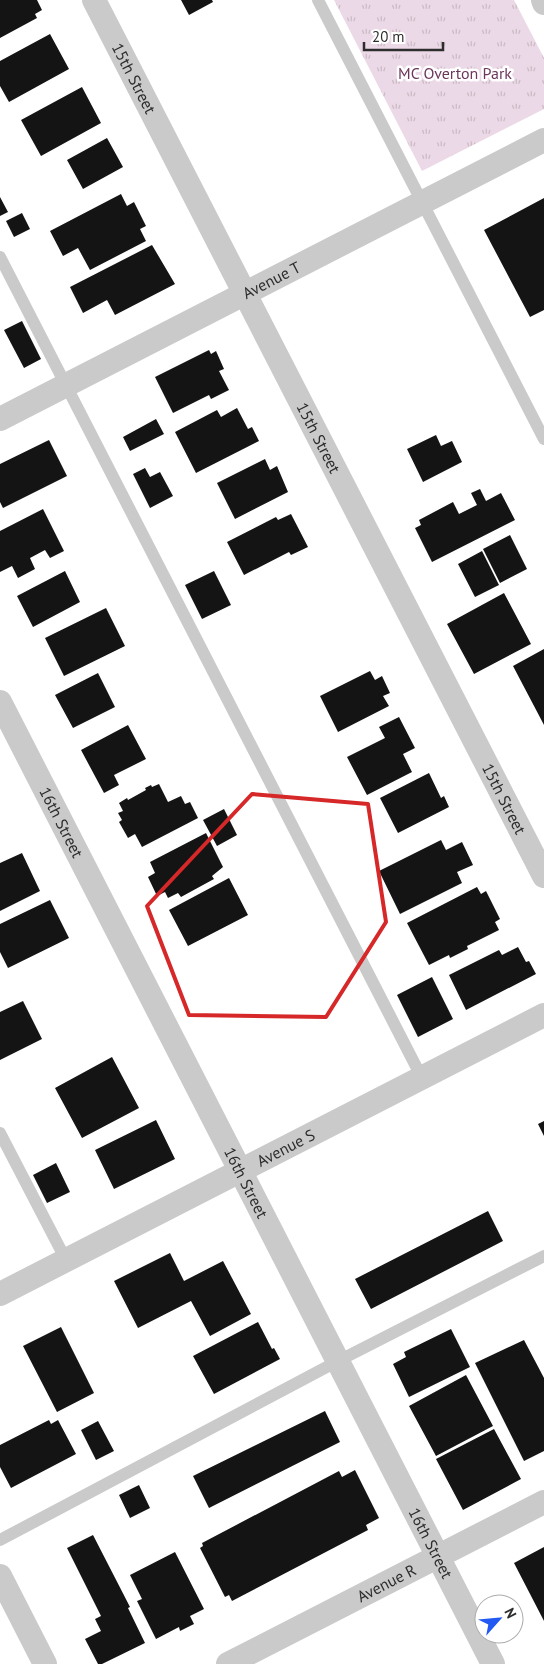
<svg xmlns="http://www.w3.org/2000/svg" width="544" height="1664" font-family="'PT Sans',sans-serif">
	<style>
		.park { fill: url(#park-tufts) }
		.building { fill: #141414 }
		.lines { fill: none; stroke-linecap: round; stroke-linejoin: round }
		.service { stroke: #cacaca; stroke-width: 12 }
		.minor { stroke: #cacaca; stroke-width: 24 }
		.marked { fill: none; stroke: #d62828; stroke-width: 4; stroke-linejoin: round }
		.labels { text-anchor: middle; stroke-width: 5; stroke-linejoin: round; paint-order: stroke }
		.park-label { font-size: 16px; fill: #6c375a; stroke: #fff }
		.street-label { font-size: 16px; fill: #2d2d2d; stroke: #fff }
	</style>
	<defs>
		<pattern id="park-tufts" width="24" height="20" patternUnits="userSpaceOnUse" patternTransform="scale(1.25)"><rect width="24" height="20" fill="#ecd9e7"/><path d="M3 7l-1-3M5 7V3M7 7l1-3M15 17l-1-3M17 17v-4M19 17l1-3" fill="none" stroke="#cbbbc6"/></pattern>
	</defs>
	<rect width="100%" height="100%" fill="#fff"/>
	<path class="park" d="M334 0H514L544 58V109L422 171Z"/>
	<path class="building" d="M0 0H37L42 10 35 14 37 18 0 38Z
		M181 0H212L213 2 189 15Z
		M50 34 69 69 9 102 0 86V61Z
		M82 87 101 123 41 156 21 120Z
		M107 138 123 167 83 189 67 160Z
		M121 194 127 206 134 202 146 226 140 229 146 241 90 270 78 248 63 256 50 231Z
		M0 197 8 212 0 216Z
		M544 198V310L530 317 484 230Z
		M22 213 30 229 14 237 6 221Z
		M152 245 175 284 115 315 107 300 83 313 70 287Z
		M22 321 41 359 24 368 4 330Z
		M209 350 211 354 216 351 224 369 219 371 229 390 211 399 209 395 173 413 155 377Z
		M237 408 248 429 252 427 259 441 196 473 175 432 217 410 221 417Z
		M156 419 164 434 130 451 123 437Z
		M436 435 441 446 452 441 462 462 423 482 407 449Z
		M49 440 67 476 3 508 0 502V464Z
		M265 459 270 470 277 466 288 492 235 519 217 483Z
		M145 468 150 477 160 472 173 496 150 508 133 474Z
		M480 489 486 501 501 493 515 520 432 562 415 528 421 525 419 520 453 502 459 514 477 505 471 493Z
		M43 509 64 551 50 558 45 550 30 558 35 569 18 578 12 566 0 572V531Z
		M291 514 308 547 291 555 289 552 244 575 227 542 276 517 278 520Z
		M510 535 527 569 500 583 483 549Z
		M482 551 499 585 475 597 458 564Z
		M65 571 80 602 33 627 17 596Z
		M214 571 231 605 202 619 185 585Z
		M504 593 531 644 474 674 447 624Z
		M106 608 125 646 64 676 45 638Z
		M544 649V725L513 666Z
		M370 671 375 680 382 676 390 693 383 696 389 706 338 732 320 696Z
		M98 673 115 707 73 728 55 695Z
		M399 717 415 748 403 754 412 772 367 795 347 757 385 738 379 727Z
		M128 725 146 759 114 775 119 785 104 793 81 750Z
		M429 773 441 798 444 796 449 807 398 833 380 798Z
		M159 784 168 802 181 796 185 804 190 802 198 818 142 847 135 834 128 838 119 822 122 820 118 813 123 811 119 803 127 798 128 800 146 790 145 788 151 785 152 787Z
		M224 809 237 835 217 846 203 820Z
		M206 833 223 867 212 876 214 879 181 897 178 893 168 898 165 892 157 896 148 877 155 873 150 862Z
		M441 840 446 850 462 842 473 865 457 872 462 883 400 914 379 871Z
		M22 853 40 891 0 911V863Z
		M229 878 248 915 188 946 169 910Z
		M477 887 481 894 486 891 500 919 495 922 499 930 467 946 468 949 450 958 449 955 429 965 407 923Z
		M50 900 69 938 8 968 0 952V924Z
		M518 947 526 962 529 961 536 974 466 1010 449 975 499 950 502 955Z
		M432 977 453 1019 418 1037 397 995Z
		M23 1001 42 1039 0 1060V1012Z
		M112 1057 139 1108 82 1138 55 1088Z
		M156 1120 175 1159 114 1189 95 1150Z
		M544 1121V1136L538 1124Z
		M56 1163 70 1192 47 1203 33 1175Z
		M488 1211 503 1241 371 1309 355 1279Z
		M170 1253 184 1281 223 1261 251 1314 210 1336 191 1301 138 1328 114 1281Z
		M258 1322 272 1349 274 1348 280 1359 214 1394 193 1356Z
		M61 1327 94 1393 57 1412 23 1346Z
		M451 1329 470 1367 409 1397 393 1364 406 1357 404 1352Z
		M524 1340 544 1378V1451L524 1461 475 1363Z
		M466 1375 493 1426 436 1456 409 1406Z
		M325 1411 340 1442 209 1508 193 1476Z
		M49 1420 51 1424 58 1420 76 1454 11 1488 0 1467V1445Z
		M98 1421 114 1451 96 1460 81 1430Z
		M494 1429 521 1479 463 1510 436 1459Z
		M355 1470 379 1518 366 1525 368 1530 232 1601 229 1595 225 1597 200 1548 203 1546 202 1543 339 1471 342 1477Z
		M139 1485 150 1508 130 1518 119 1495Z
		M93 1535 130 1607 128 1608 145 1643 102 1664H98L85 1639 101 1631 95 1619 101 1616 67 1548Z
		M544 1547V1621L514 1563Z
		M175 1552 204 1609 190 1616 194 1624 180 1631 179 1627 156 1639 137 1601 142 1599 130 1575Z"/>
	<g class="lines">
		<path class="service" d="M318 0 544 439
			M0 257 422 1078
			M0 1133 66 1260
			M0 1540 338 1361 544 1256"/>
		<g class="minor">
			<path id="s1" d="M94 0 544 876"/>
			<path d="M543 0 544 3"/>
			<path id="s2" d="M0 419 544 140"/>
			<path id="s3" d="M0 702 493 1664"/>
			<path id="s4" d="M0 1294 544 1015"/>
			<path d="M0 1576 45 1664"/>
			<path id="s5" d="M228 1664 544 1502"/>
		</g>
	</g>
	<path class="marked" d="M252 794 368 804 386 922 326 1017 189 1015 147 906Z"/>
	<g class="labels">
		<g class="park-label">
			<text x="455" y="79">MC Overton Park</text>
		</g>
		<g class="street-label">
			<text dy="6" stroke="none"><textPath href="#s1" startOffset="88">15th Street</textPath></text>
			<text dy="6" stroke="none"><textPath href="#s2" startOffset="305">Avenue T</textPath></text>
			<text dy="6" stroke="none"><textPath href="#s1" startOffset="492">15th Street</textPath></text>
			<text dy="6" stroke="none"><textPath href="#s1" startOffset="898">15th Street</textPath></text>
			<text dy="6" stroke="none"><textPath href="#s3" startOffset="135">16th Street</textPath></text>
			<text dy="6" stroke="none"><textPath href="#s4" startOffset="321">Avenue S</textPath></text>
			<text dy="6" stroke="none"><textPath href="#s3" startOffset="540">16th Street</textPath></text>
			<text dy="6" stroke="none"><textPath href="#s3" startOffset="945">16th Street</textPath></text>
			<text dy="6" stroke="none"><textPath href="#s5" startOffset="178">Avenue R</textPath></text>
		</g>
	</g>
	<g transform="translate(499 1619) rotate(63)"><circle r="24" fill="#ffffff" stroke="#ababab"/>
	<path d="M0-4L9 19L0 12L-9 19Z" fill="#2159f2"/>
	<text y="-8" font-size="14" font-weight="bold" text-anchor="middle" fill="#2d2d2d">N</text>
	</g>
	<path d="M364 42v8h79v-8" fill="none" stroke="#2d2d2d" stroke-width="2.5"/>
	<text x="372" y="42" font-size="15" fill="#2d2d2d" stroke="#ffffff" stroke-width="4" paint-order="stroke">20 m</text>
</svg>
